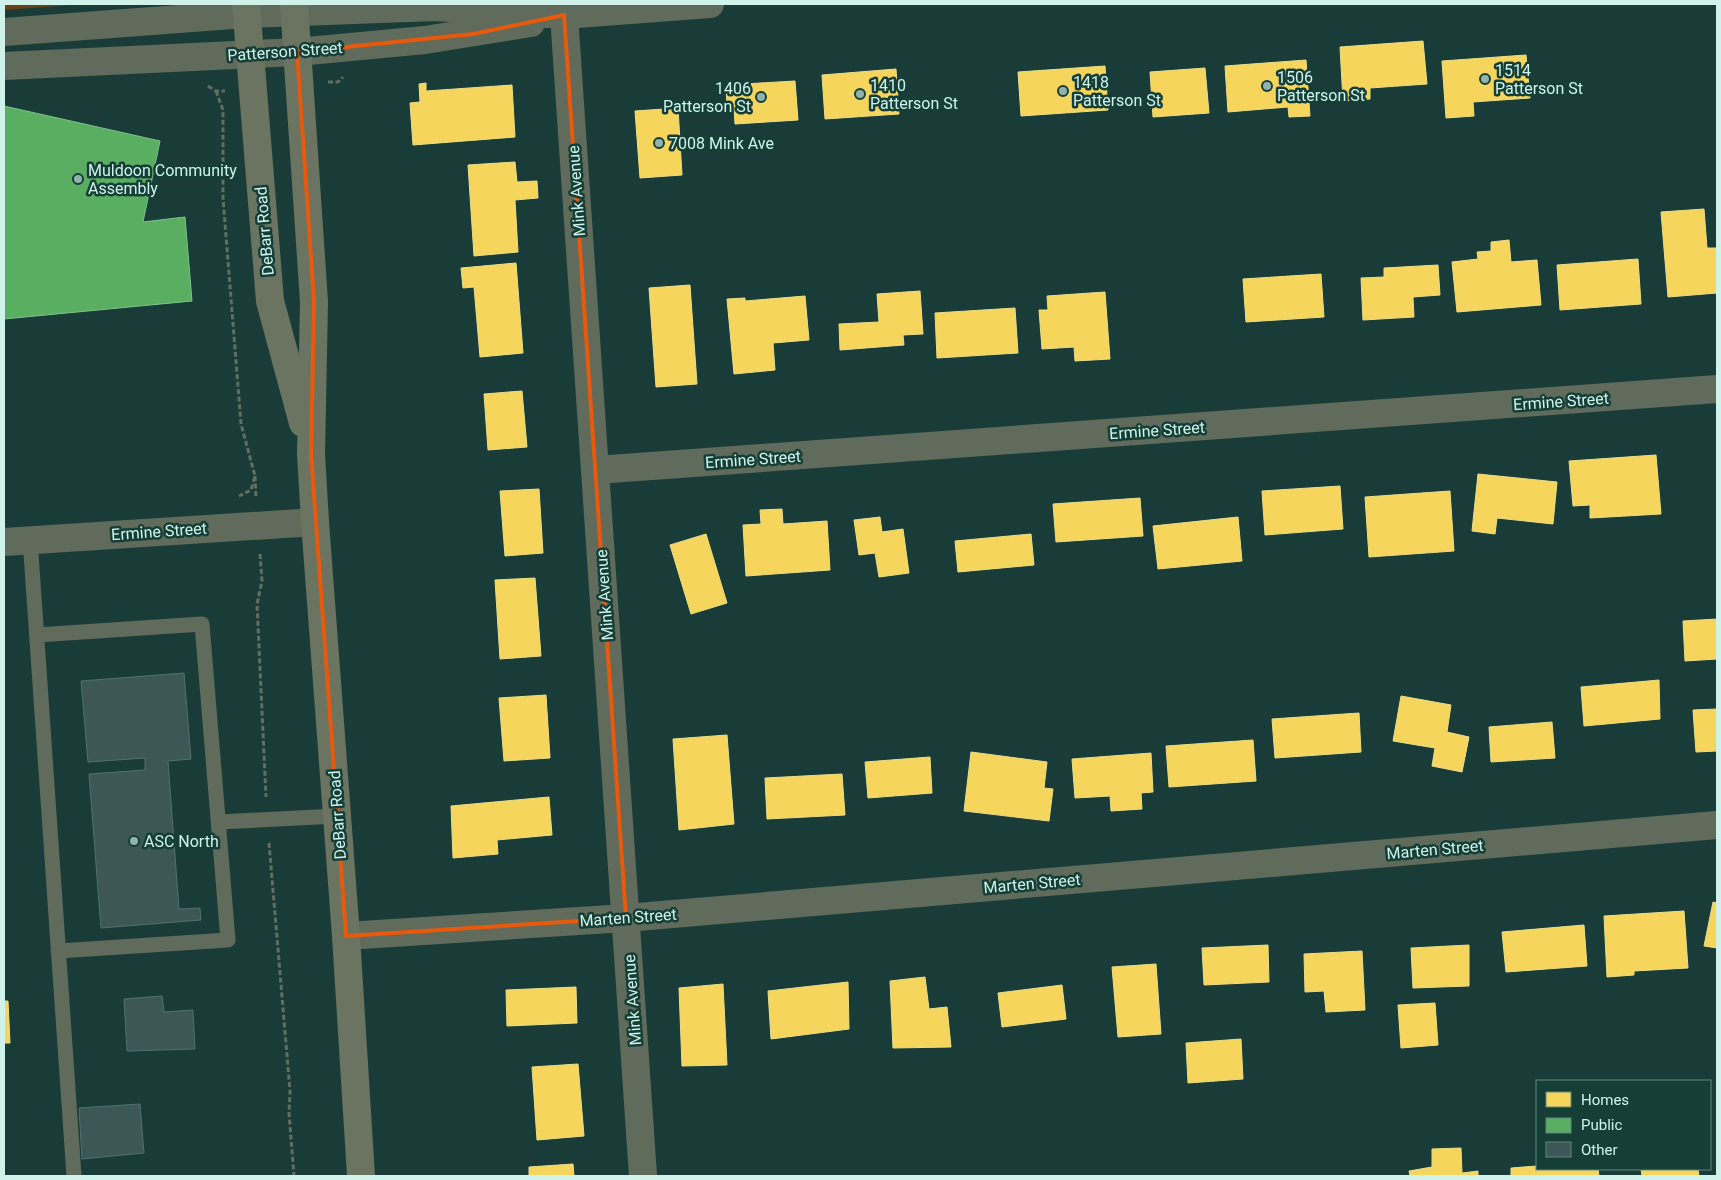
<svg xmlns="http://www.w3.org/2000/svg" width="1721" height="1180" font-family="Roboto,sans-serif">
	<style>
		.green { fill: #694317 }
		.homes { fill: #f6d55c; stroke: #eade87 }
		.public { fill: #5aae61; stroke: #7dc38a }
		.building { fill: #3c5756; stroke: #527070 }
		.lines { fill: none; stroke-linecap: round; stroke-linejoin: round }
		.path { stroke: #606e63; stroke-width: 3; stroke-dasharray: 5 2.5; stroke-linecap: butt }
		.lane { stroke: #616b5b; stroke-width: 15 }
		.street { stroke: #616b5b; stroke-width: 28 }
		.secondary { stroke: #6a7460; stroke-width: 28 }
		.marked { fill: none; stroke: #e8590c; stroke-width: 4; stroke-linejoin: round }
		.poi-dot { fill: #90b3ac; stroke: #153e37; stroke-width: 2 }
		.labels { text-anchor: middle; stroke-width: 5; stroke-linejoin: round; paint-order: stroke }
		.street-label { font-size: 16px; fill: #cff3eb; stroke: #153e37 }
		.poi-label { font-size: 16px; fill: #cff3eb; stroke: #153e37; text-anchor: start }
	</style>
	<rect width="100%" height="100%" fill="#1a3c38"/>
	<path class="green" d="M4 4H85L4 10Z"/>
	<path class="homes" d="M1423 41 1427 84 1370 88V99L1343 101 1340 47Z
		M1526 55 1530 98 1473 102 1474 116 1446 118 1442 61Z
		M1306 60 1310 116 1289 117 1288 107 1228 112 1225 66Z
		M1105 66 1108 110 1021 116 1018 72Z
		M1205 68 1209 113 1153 117 1150 72Z
		M896 69 899 114 825 119 822 75Z
		M795 81 798 120 735 124 734 109H727L726 85Z
		M426 83V91L512 85 515 137 413 145 410 103 420 102 419 84Z
		M678 108 682 175 640 178 635 111Z
		M515 162 517 182 537 181 538 198 515 200 518 252 474 256 468 165Z
		M1704 209 1707 248H1717V293L1668 297 1661 212Z
		M1509 240 1511 262 1537 260 1541 305 1457 312 1452 262 1478 259 1477 252 1491 251V242Z
		M1638 259 1641 304 1560 310 1557 265Z
		M516 263 523 353 480 357 474 287 463 288 461 268Z
		M1438 265 1440 295 1413 297 1414 317 1363 320 1361 278 1384 277V268Z
		M1321 274 1324 317 1246 322 1243 279Z
		M690 285 697 384 656 387 649 288Z
		M920 291 923 334 903 335 904 345 840 350 839 324 879 322 877 294Z
		M1105 292 1110 359 1075 361 1074 347 1042 349 1039 310H1048L1047 296Z
		M805 296 809 340 773 343 775 370 734 374 727 299 745 298V301Z
		M1015 308 1018 353 937 358 935 313Z
		M522 391 527 447 488 450 484 394Z
		M1656 455 1661 514 1590 518V505L1573 506 1569 461Z
		M1478 474 1557 482 1553 524 1497 518 1495 534 1472 531Z
		M1340 486 1343 529 1265 535 1262 491Z
		M539 489 543 553 505 556 500 491Z
		M1450 491 1454 551 1369 557 1365 497Z
		M1140 498 1143 536 1056 542 1053 504Z
		M782 509 783 524 827 521 830 570 746 576 743 525 761 524 760 510Z
		M880 517 882 532 903 529 909 573 879 577 875 553 859 555 854 520Z
		M1238 517 1242 561 1158 569 1153 526Z
		M706 534 727 603 691 614 670 545Z
		M1031 534 1034 565 958 572 955 541Z
		M535 578 541 656 500 659 495 580Z
		M1717 619V659L1685 661 1683 621Z
		M1659 680 1660 719 1584 726 1581 687Z
		M546 695 550 758 504 761 499 698Z
		M1401 696 1451 705 1447 732 1469 737 1462 772 1432 766 1435 748 1393 741Z
		M1717 709V751L1696 752 1693 710Z
		M1359 713 1361 752 1275 758 1272 719Z
		M1552 722 1555 758 1491 762 1489 727Z
		M727 735 734 824 679 830 673 739Z
		M1253 740 1256 781 1169 787 1166 746Z
		M971 752 1047 762 1044 788 1053 789 1049 821 964 811Z
		M1151 753 1153 792 1141 793 1142 809 1111 811 1110 796 1075 798 1072 759Z
		M930 757 932 793 868 798 865 762Z
		M842 774 845 815 767 819 765 778Z
		M549 797 552 835 497 840 498 854 453 858 451 806Z
		M1713 902 1717 903V948L1704 946Z
		M1684 911 1688 968 1634 971V975L1607 977 1604 916Z
		M1584 925 1587 966 1506 972 1502 932Z
		M1268 945 1269 982 1204 985 1202 948Z
		M1469 945V986L1413 988 1411 948Z
		M1362 951 1365 1010 1326 1012 1324 991 1305 992 1304 954Z
		M1156 964 1161 1034 1118 1037 1112 967Z
		M925 977 929 1009 947 1007 951 1047 893 1048 890 981Z
		M848 982 849 1029 771 1039 768 991Z
		M723 984 727 1065 682 1066 679 988Z
		M1062 985 1066 1019 1002 1027 998 993Z
		M576 987 577 1023 507 1026 506 990Z
		M4 1001H8L10 1043H4Z
		M1435 1003 1438 1045 1401 1048 1398 1005Z
		M1241 1039 1243 1079 1188 1083 1186 1043Z
		M578 1064 584 1136 537 1140 532 1067Z
		M1461 1148 1462 1173 1478 1171V1176H1410L1409 1171 1432 1167V1149Z
		M573 1164 574 1176H529V1167Z
		M1537 1166V1169H1598L1599 1176H1511V1168Z
		M1641 1169H1698L1699 1176H1642Z"/>
	<path class="public" d="M4 106 160 141 143 222 185 217 192 301 4 319Z"/>
	<path class="building" d="M184 673 191 759 168 761 179 909 200 908 201 920 101 928 89 774 145 770V758L88 762 81 681Z
		M162 996 164 1012 193 1010 195 1049 127 1051 124 999Z
		M140 1104 144 1153 82 1159 79 1108Z"/>
	<g class="lines">
		<path class="path" d="M328 82H338L343 77
			M208 86 216 91H225
			M216 91 223 110V198L241 424 255 476 251 490 239 496
			M255 476 256 498
			M260 554 262 581 257 604 266 797
			M269 843 290 1091 289 1113 294 1176"/>
		<path class="lane" d="M30 539 74 1176
			M37 635 202 624 228 940 58 951
			M219 822 337 816"/>
		<path class="street" d="M564 15 643 1176
			M4 32 246 14 435 7 564 15 710 4
			M4 66 297 52 425 40 531 23
			M596 470 1717 389
			M4 542 315 522
			M346 936 626 918 1717 825"/>
		<path class="secondary" d="M246 4 270 301 303 423
			M294 4 314 302 311 454 315 522 346 936 361 1176"/>
	</g>
	<path class="marked" d="M564 15 626 918 346 936 311 454 314 302 297 52 473 34Z"/>
	<g class="poi-dot">
		<circle cx="1485" cy="79" r="5"/>
		<circle cx="1267" cy="86" r="5"/>
		<circle cx="1063" cy="91" r="5"/>
		<circle cx="860" cy="94" r="5"/>
		<circle cx="761" cy="97" r="5"/>
		<circle cx="659" cy="143" r="5"/>
		<circle cx="78" cy="179" r="5"/>
		<circle cx="134" cy="841" r="5"/>
	</g>
	<g class="labels">
		<g class="street-label">
			<text transform="translate(285 51) rotate(-4)" y="6">Patterson Street</text>
			<text transform="translate(576 191) rotate(-94)" y="6">Mink Avenue</text>
			<text transform="translate(264 231) rotate(-95)" y="6">DeBarr Road</text>
			<text transform="translate(1561 401) rotate(-4)" y="6">Ermine Street</text>
			<text transform="translate(1157 430) rotate(-4)" y="6">Ermine Street</text>
			<text transform="translate(753 459) rotate(-4)" y="6">Ermine Street</text>
			<text transform="translate(159 531) rotate(-4)" y="6">Ermine Street</text>
			<text transform="translate(604 595) rotate(-94)" y="6">Mink Avenue</text>
			<text transform="translate(337 815) rotate(-94)" y="6">DeBarr Road</text>
			<text transform="translate(1435 849) rotate(-5)" y="6">Marten Street</text>
			<text transform="translate(1032 883) rotate(-5)" y="6">Marten Street</text>
			<text transform="translate(628 917) rotate(-4)" y="6">Marten Street</text>
			<text transform="translate(632 1000) rotate(-94)" y="6">Mink Avenue</text>
		</g>
		<g class="poi-label">
			<text x="1495" y="76">1514<tspan x="1495" dy="18">Patterson St</tspan></text>
			<text x="1277" y="83">1506<tspan x="1277" dy="18">Patterson St</tspan></text>
			<text x="1073" y="88">1418<tspan x="1073" dy="18">Patterson St</tspan></text>
			<text x="870" y="91">1410<tspan x="870" dy="18">Patterson St</tspan></text>
			<text x="751" y="94" text-anchor="end">1406<tspan x="751" dy="18">Patterson St</tspan></text>
			<text x="669" y="149">7008 Mink Ave</text>
			<text x="88" y="176">Muldoon Community<tspan x="88" dy="18">Assembly</tspan></text>
			<text x="144" y="847">ASC North</text>
		</g>
	</g>
	<rect width="1721" height="1180" fill="none" stroke="#cff3eb" stroke-width="10"/>
	<rect x="1536" y="1080" width="175" height="90" fill="#153e37" stroke="#5f867f"/>
	<rect x="1546" y="1092" width="25" height="15" fill="#f6d55c" stroke="#5f867f"/>
	<text x="1581" y="1105" font-size="15" fill="#cff3eb">Homes</text>
	<rect x="1546" y="1118" width="25" height="15" fill="#5aae61" stroke="#5f867f"/>
	<text x="1581" y="1130" font-size="15" fill="#cff3eb">Public</text>
	<rect x="1546" y="1142" width="25" height="15" fill="#3c5756" stroke="#5f867f"/>
	<text x="1581" y="1155" font-size="15" fill="#cff3eb">Other</text>
</svg>
